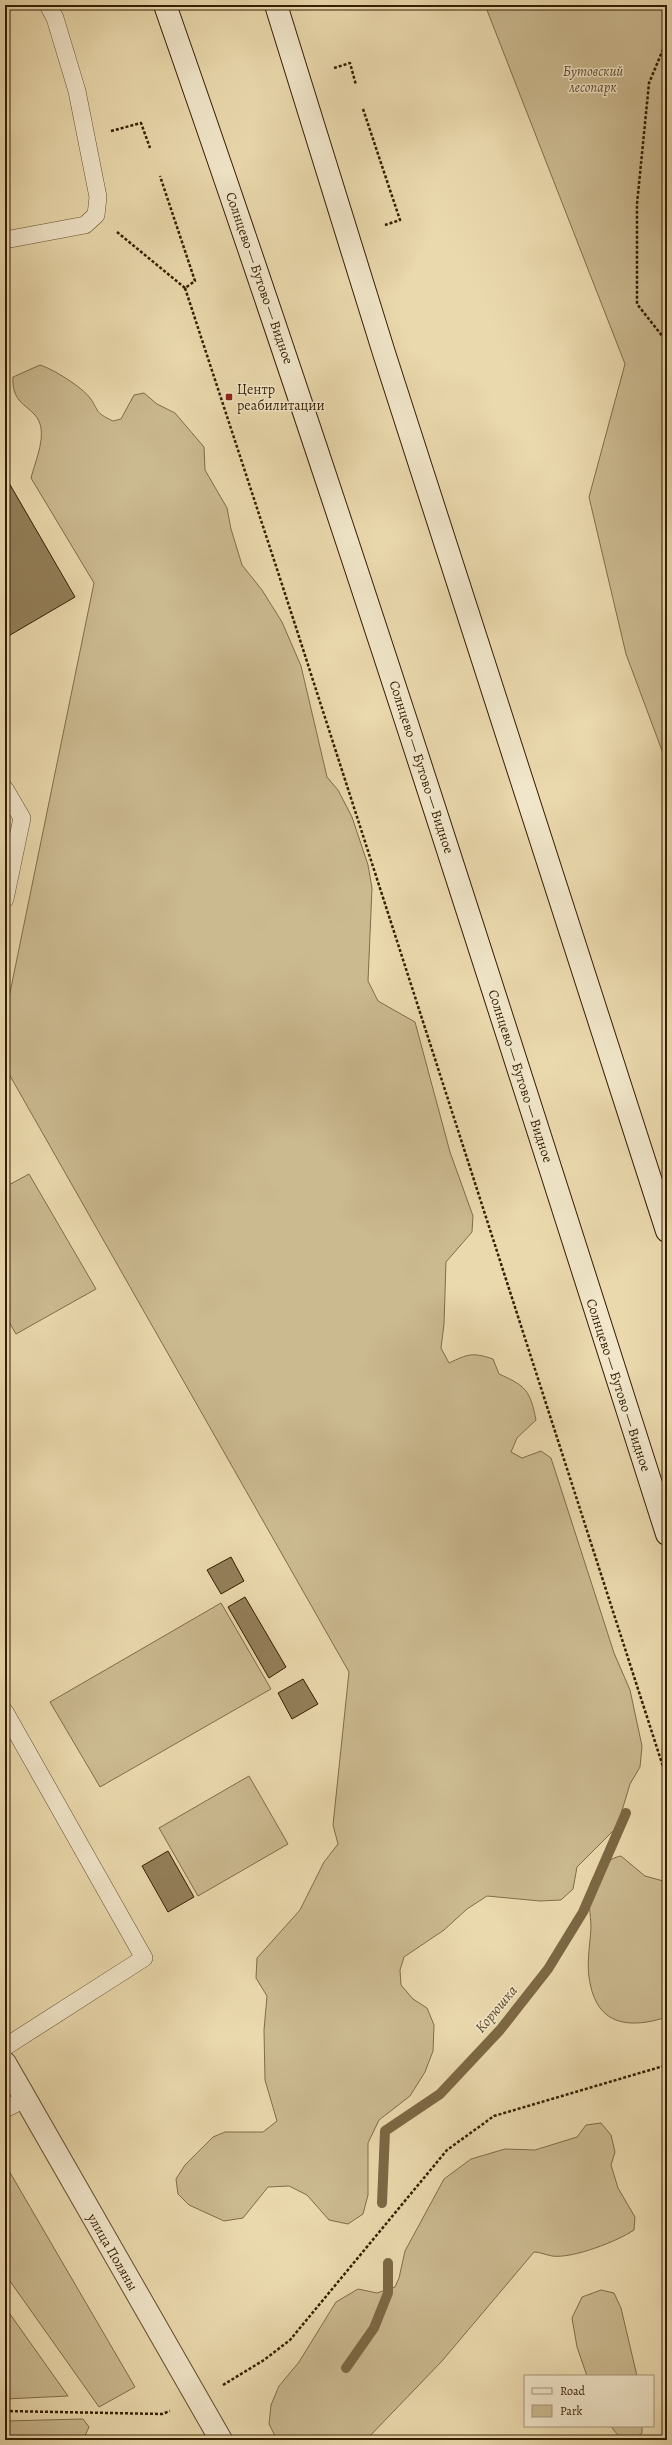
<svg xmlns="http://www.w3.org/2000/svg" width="672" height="2445" font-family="Alegreya,serif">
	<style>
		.green { fill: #cbb990; stroke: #806c48 }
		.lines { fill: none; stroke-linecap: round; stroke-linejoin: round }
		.stream { stroke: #7c6844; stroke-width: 10 }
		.building { fill: #937f5a; stroke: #351e00 }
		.service-casing { stroke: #624d2b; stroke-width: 18 }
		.minor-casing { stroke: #624d2b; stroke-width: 24 }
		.secondary-casing { stroke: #351e00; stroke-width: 24 }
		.path { stroke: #351e00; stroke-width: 2.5; stroke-dasharray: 3 2; stroke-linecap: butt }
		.service { stroke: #f1e6ca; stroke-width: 17 }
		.minor { stroke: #f1e6ca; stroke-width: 22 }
		.secondary { stroke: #f1e6ca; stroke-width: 22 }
		.poi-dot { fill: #8f2418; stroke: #f1e6ca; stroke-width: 1.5 }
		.labels { text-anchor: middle; stroke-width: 3; stroke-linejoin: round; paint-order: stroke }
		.park-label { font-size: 14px; font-style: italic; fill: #624c2b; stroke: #f1e6ca }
		.street-label { font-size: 14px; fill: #351e00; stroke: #f1e6ca }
		.poi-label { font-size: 14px; fill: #351e00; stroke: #f1e6ca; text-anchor: start }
		.water-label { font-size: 15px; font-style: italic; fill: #5f4928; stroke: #f1e6ca }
	</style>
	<rect width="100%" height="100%" fill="#ead9ad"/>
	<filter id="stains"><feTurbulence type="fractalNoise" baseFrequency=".005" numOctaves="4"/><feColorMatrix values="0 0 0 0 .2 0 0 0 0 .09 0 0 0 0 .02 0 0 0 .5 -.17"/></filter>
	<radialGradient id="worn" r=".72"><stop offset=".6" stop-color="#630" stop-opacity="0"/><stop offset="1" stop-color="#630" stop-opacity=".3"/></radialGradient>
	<path class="green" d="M485 5H667V764L626 654 589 497 625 364Z
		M40 365C53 369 82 387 90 398 100 412 94 412 113 421L121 419 134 395 144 393 157 404 175 413 204 447 205 470 227 508 231 529 242 565 262 590 282 622 301 666 327 777 338 790 352 817 368 865 372 888 368 981 378 1001 415 1022 450 1152 473 1216 472 1232 446 1262 444 1324 441 1348 449 1363C468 1354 472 1352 493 1359L499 1374C526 1386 530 1390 536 1420L517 1438 511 1452 522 1458 541 1451 551 1458 614 1653 630 1690 642 1746 640 1767 630 1784 617 1827 577 1867 573 1889 561 1900 540 1901 487 1896 467 1909 444 1930 404 1957 400 1970 401 1985 413 1999 427 2008 434 2025 433 2051 425 2072 410 2096 379 2120 368 2143V2195L363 2214 348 2224 329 2220 307 2195 289 2186 268 2187 243 2218 224 2221 189 2205 178 2194 176 2179 185 2165 213 2137 225 2132H263L277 2121 265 2080 264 2030 267 1996 256 1978 257 1958 300 1910 324 1862 338 1844 333 1825 349 1672 5 1067V1017L94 583 31 478C35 462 45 440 40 424 34 405 11 407 13 377Z
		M29 1174 96 1289 16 1334 5 1315V1187Z
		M221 1603 271 1689 100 1787 50 1702Z
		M249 1776 288 1844 198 1896 159 1828Z
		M621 1856 645 1876 667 1882V2017C630 2029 598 2026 590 1983 586 1966 590 1945 591 1928 591 1915 587 1898 590 1886 593 1872 608 1858 621 1856Z
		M601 2123 611 2135 615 2152 611 2165 618 2188 635 2217 634 2230C618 2241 572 2259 552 2256 546 2255 540 2252 534 2252L442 2361 366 2440H277L269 2424 271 2405 279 2386 299 2362 336 2302 358 2289 377 2293 395 2287 399 2278 405 2251 444 2179 471 2159 505 2149 535 2150 577 2137 586 2125Z
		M5 2164 135 2387 99 2407 5 2274Z
		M601 2290 614 2293 621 2308 637 2376H587L577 2347 572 2318 582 2297Z
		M5 2307 68 2396 5 2399Z
		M83 2419 89 2427 83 2440H5V2421Z
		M611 2426H642V2433C630 2443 619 2440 611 2426Z"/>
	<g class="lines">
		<path class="stream" d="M382 2203 385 2131 440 2094 500 2030 548 1969 583 1912 626 1813
			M346 2368 374 2328 388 2293V2263"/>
	</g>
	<path class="building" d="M5 476 75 597 5 638Z
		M231 1557 244 1581 221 1594 207 1570Z
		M245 1597 286 1667 269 1678 228 1607Z
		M303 1679 318 1704 292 1719 278 1693Z
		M168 1851 194 1897 168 1912 142 1866Z"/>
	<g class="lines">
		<g class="service-casing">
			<path id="service" d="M5 240 85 225 96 215 98 197 77 91 55 18 48 5
				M5 789 22 818 5 899
				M5 1712 144 1958 5 2047
				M5 2109 25 2099"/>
		</g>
		<g class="minor-casing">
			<path id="minor" d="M5 2063 221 2440"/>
		</g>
		<g class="secondary-casing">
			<path id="secondary" d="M165 5C342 511 504 1023 667 1534
				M276 5 384 353 667 1231"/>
		</g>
		<path class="path" d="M667 40 649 83 637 204V304L667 342
			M334 68 350 63 356 85
			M363 109 400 220 385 225
			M111 131 141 123 150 148
			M117 232 185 288 195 281 160 176
			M185 288 291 612 667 1779
			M223 2385 264 2360 290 2340 447 2150 494 2116 667 2065
			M5 2411 162 2414 170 2411"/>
		<use href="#service" class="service"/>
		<use href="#minor" class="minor"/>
		<use href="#secondary" class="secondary"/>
	</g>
	<rect class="poi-dot" x="225" y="393" width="8" height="8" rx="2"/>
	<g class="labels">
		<g class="park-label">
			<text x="593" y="76">Бутовский<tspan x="593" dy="16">лесопарк</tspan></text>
		</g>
		<g class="street-label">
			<text transform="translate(260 278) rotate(71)" y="5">Солнцево — Бутово — Видное</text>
			<text transform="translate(422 767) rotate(72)" y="5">Солнцево — Бутово — Видное</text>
			<text transform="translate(521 1076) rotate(72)" y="5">Солнцево — Бутово — Видное</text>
			<text transform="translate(619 1385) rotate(72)" y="5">Солнцево — Бутово — Видное</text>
			<text transform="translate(113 2252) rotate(60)" y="5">улица Поляны</text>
		</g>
		<g class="poi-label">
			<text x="237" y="394">Центр<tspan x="237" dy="16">реабилитации</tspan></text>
		</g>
		<g class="water-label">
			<text transform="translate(496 2009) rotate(-50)" y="5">Корюшка</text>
		</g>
	</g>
	<rect width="672" height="2445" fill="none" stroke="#ead9ad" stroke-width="20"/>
	<rect x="6" y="6" width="660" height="2433" fill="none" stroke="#351e00" stroke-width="2"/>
	<rect x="10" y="10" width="652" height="2425" fill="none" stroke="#351e00"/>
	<rect x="524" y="2375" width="130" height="52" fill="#f1e6ca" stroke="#a69679"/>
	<rect x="532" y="2388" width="20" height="6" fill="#f1e6ca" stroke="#a69679"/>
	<text x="560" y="2395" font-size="12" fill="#351e00">Road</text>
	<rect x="532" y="2405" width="20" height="12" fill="#cbb990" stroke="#a69679"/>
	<text x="560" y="2415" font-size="12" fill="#351e00">Park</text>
	<rect width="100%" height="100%" filter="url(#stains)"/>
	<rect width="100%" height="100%" fill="url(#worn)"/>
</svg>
